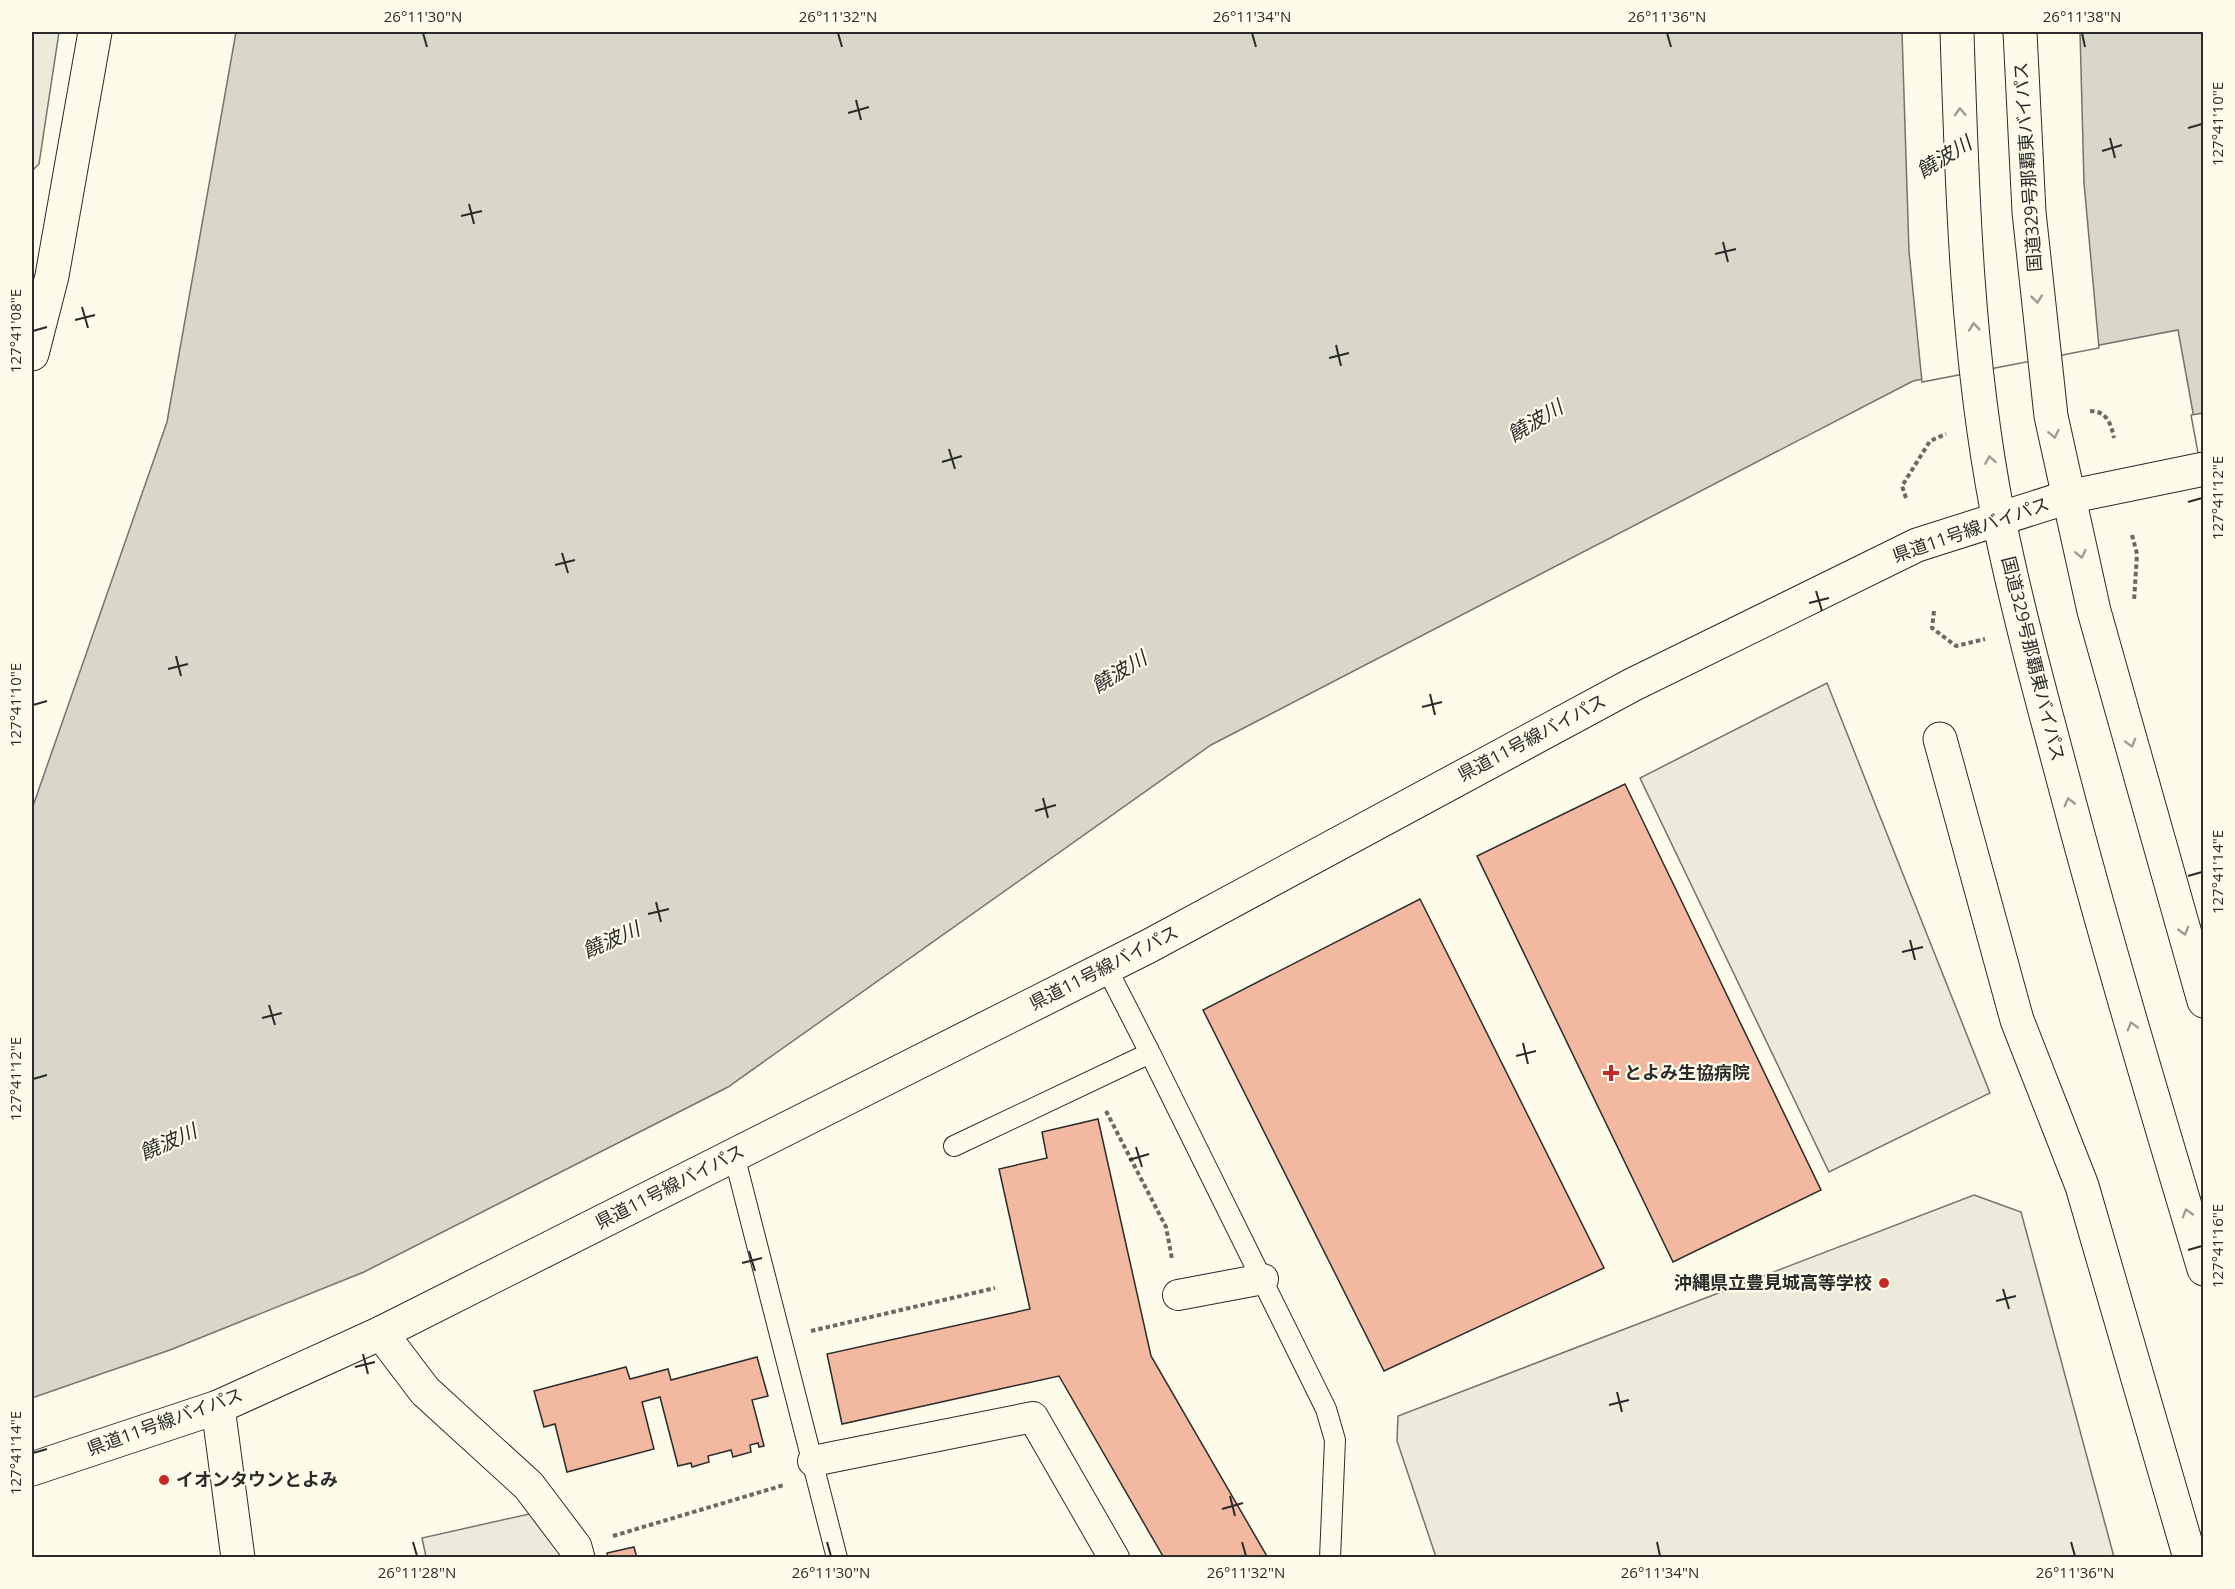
<svg xmlns="http://www.w3.org/2000/svg" width="2235" height="1589" font-family="'Open Sans','Noto Sans JP',sans-serif">
	<style>
		.green { fill: #ecebdb; stroke: #74746e; stroke-width: 1.5 }
		.parking { fill: #eceadb; stroke: #74746e; stroke-width: 1.5 }
		.water { fill: #d8d7c9; stroke: #74746e; stroke-width: 1.5 }
		.pier { fill: #fdfbea; stroke: #74746e; stroke-width: 1.5 }
		.building { fill: #f2b8a0; stroke: #2b2b2b; stroke-width: 1.5 }
		.lines { fill: none; stroke-linecap: round; stroke-linejoin: round }
		.service-casing { stroke: #2b2b2b; stroke-width: 22 }
		.pedestrian-casing { stroke: #2b2b2b; stroke-width: 32 }
		.minor-casing { stroke: #2b2b2b; stroke-width: 35 }
		.tertiary-casing { stroke: #2b2b2b; stroke-width: 35 }
		.secondary-casing { stroke: #2b2b2b; stroke-width: 35 }
		.trunk-casing { stroke: #2b2b2b; stroke-width: 35 }
		.path { stroke: #6a6964; stroke-width: 4; stroke-dasharray: 4.5 3; stroke-linecap: butt }
		.service { stroke: #fdfbea; stroke-width: 20 }
		.pedestrian { stroke: #fdfbea; stroke-width: 30 }
		.minor { stroke: #fdfbea; stroke-width: 33 }
		.tertiary { stroke: #fdfbea; stroke-width: 33 }
		.secondary { stroke: #fdfbea; stroke-width: 33 }
		.trunk { stroke: #fdfbea; stroke-width: 33 }
		.oneway { stroke: #9e9d94 }
		.ticks { fill: none; stroke: #2b2b2b; stroke-width: 2 }
		.poi-dot { fill: #c62828; stroke: #fdfbea; stroke-width: 2 }
		.labels { text-anchor: middle; stroke-width: 4.5; stroke-linejoin: round; paint-order: stroke }
		.street-label { font-size: 18px; fill: #2b2b2b; stroke: #fdfbea }
		.poi-label { font-size: 18px; font-weight: bold; fill: #2b2b2b; stroke: #fdfbea; text-anchor: start }
		.water-label { font-size: 20px; font-style: italic; fill: #2b2b2b; stroke: #fdfbea }
		.neatline { fill: none; stroke: #2b2b2b; stroke-width: 2 }
		.ticks-label { font-size: 15px; text-anchor: middle; fill: #2b2b2b }
	</style>
	<rect width="100%" height="100%" fill="#fdfbea"/>
	<path class="green" d="M32 32H59L39 164 32 171Z
		M1974 1195 2021 1212 2114 1557H1436L1397 1441 1398 1416Z"/>
	<path class="parking" d="M1827 683 1990 1093 1829 1172 1640 778Z
		M538 1512 565 1557H426L422 1538Z"/>
	<path class="water" d="M236 32H2203V468L2178 330 1913 381 1211 745 728 1087 364 1272 170 1350 32 1398V809L167 422Z"/>
	<path class="pier" d="M1902 32H2080L2084 183 2099 348 1922 382 1909 251Z
		M2204 413 2203 471 2201 469 2191 415Z"/>
	<path class="building" d="M1625 784 1821 1190 1673 1262 1477 856Z
		M1420 899 1604 1268 1384 1371 1203 1010Z
		M1098 1119 1151 1356 1268 1558H1164L1059 1376 842 1424 827 1354 1030 1309 999 1169 1047 1158 1042 1132Z
		M757 1357 768 1396 752 1400 764 1446 759 1447 758 1443 750 1445 751 1452 733 1457 731 1450 708 1456 709 1462 692 1467 691 1463 678 1466 660 1397 642 1402 654 1449 567 1472 555 1424 544 1427 534 1391 626 1367 630 1379 668 1369 671 1380Z
		M634 1547 637 1558H608L607 1553Z"/>
	<g class="lines">
		<g class="service-casing">
			<path id="service" d="M1106 967 1150 1053
				M954 1146 1150 1053 1326 1409 1335 1440 1330 1558
				M734 1155 837 1558"/>
		</g>
		<g class="pedestrian-casing">
			<path id="pedestrian" d="M1178 1295 1263 1279
				M813 1461 1033 1417 1114 1558"/>
		</g>
		<g class="minor-casing">
			<path id="minor" d="M32 354 52 276 95 32
				M381 1333 425 1391 529 1486 575 1547 578 1558
				M218 1407 238 1558"/>
		</g>
		<g class="tertiary-casing">
			<path id="tertiary" d="M1940 739 2017 1020 2082 1186 2190 1558"/>
		</g>
		<g class="secondary-casing">
			<path id="secondary" d="M32 1469 218 1407 381 1333 1149 946 1632 685 1917 545 2068 497 2204 469"/>
		</g>
		<g class="trunk-casing">
			<path id="trunk" d="M1957 32C1962 194 1967 360 1999 520 2016 603 2038 685 2060 767 2104 935 2154 1102 2204 1269
				M2020 32 2029 212 2051 416 2094 611 2204 1001"/>
		</g>
		<path class="path" d="M2090 411C2107 411 2111 424 2114 438
			M1906 498 1902 486 1930 441 1946 434
			M2132 535 2137 554 2134 601
			M1934 611 1932 628 1956 646 1985 639
			M1106 1111 1166 1227 1172 1259
			M811 1331 995 1288
			M613 1536 784 1485"/>
		<use href="#service" class="service"/>
		<use href="#pedestrian" class="pedestrian"/>
		<use href="#minor" class="minor"/>
		<use href="#tertiary" class="tertiary"/>
		<use href="#secondary" class="secondary"/>
		<use href="#trunk" class="trunk"/>
	</g>
	<defs><path id="oneway-chevron" d="M-2-3.5L2.5 0L-2 3.5" fill="none" stroke-width="1.6" stroke-linecap="round" stroke-linejoin="round" transform="scale(1.5)"/></defs>
	<g class="oneway">
		<use href="#oneway-chevron" transform="translate(1960 112) rotate(-92)"/>
		<use href="#oneway-chevron" transform="translate(2037 299) rotate(84)"/>
		<use href="#oneway-chevron" transform="translate(1974 327) rotate(-95)"/>
		<use href="#oneway-chevron" transform="translate(2054 434) rotate(78)"/>
		<use href="#oneway-chevron" transform="translate(1990 460) rotate(-99)"/>
		<use href="#oneway-chevron" transform="translate(2081 554) rotate(77)"/>
		<use href="#oneway-chevron" transform="translate(2131 743) rotate(74)"/>
		<use href="#oneway-chevron" transform="translate(2069 802) rotate(-105)"/>
		<use href="#oneway-chevron" transform="translate(2184 931) rotate(74)"/>
		<use href="#oneway-chevron" transform="translate(2132 1026) rotate(-106)"/>
		<use href="#oneway-chevron" transform="translate(2187 1213) rotate(-106)"/>
	</g>
	<path class="ticks" d="M423 33 427 47M838 33 842 47M1252 33 1256 47M1667 33 1671 47M2082 33 2085 47M856 100 861 120M848 113 869 107M2188 128 2202 124M2110 138 2115 158M2102 151 2122 145M469 204 474 224M461 216 482 211M1723 242 1728 262M1715 254 1736 249M82 307 88 328M75 320 95 315M33 331 47 327M1336 345 1341 366M1329 358 1349 353M949 449 955 469M942 462 962 456M2188 502 2202 498M562 553 568 573M555 565 575 560M1816 591 1822 611M1809 603 1829 598M176 656 181 676M168 669 188 664M1430 694 1435 715M33 705 47 701M1422 707 1442 702M1043 798 1048 818M1035 811 1056 805M2188 876 2202 872M656 902 661 922M648 914 669 909M1910 940 1915 960M1902 952 1923 947M269 1005 275 1025M262 1018 282 1013M1523 1043 1528 1064M1516 1056 1536 1051M33 1079 47 1075M1136 1147 1142 1167M1129 1160 1149 1154M2188 1250 2202 1246M749 1251 755 1271M742 1263 762 1258M2003 1289 2009 1309M1996 1301 2016 1296M363 1354 368 1374M355 1367 375 1362M1617 1392 1622 1412M1609 1405 1629 1400M33 1453 47 1449M1230 1496 1235 1516M1222 1509 1243 1503M413 1542 417 1556M827 1542 831 1556M1242 1542 1246 1556M1657 1542 1660 1556M2071 1542 2075 1556"/>
	<g class="poi-dot">
		<path d="M1608 1064h6v6h6v6h-6v6h-6v-6h-6v-6h6z"/>
		<circle cx="1884" cy="1283" r="6"/>
		<circle cx="164" cy="1480" r="6"/>
	</g>
	<g class="labels">
		<g class="street-label">
			<text transform="translate(2028 167) rotate(-94)" y="6">国道329号那覇東バイパス</text>
			<text transform="translate(1971 530) rotate(-19)" y="6">県道11号線バイパス</text>
			<text transform="translate(2033 659) rotate(76)" y="6">国道329号那覇東バイパス</text>
			<text transform="translate(1532 738) rotate(-28)" y="6">県道11号線バイパス</text>
			<text transform="translate(1104 968) rotate(-27)" y="6">県道11号線バイパス</text>
			<text transform="translate(670 1187) rotate(-27)" y="6">県道11号線バイパス</text>
			<text transform="translate(165 1422) rotate(-20)" y="6">県道11号線バイパス</text>
		</g>
		<g class="poi-label">
			<text x="1624" y="1079">とよみ生協病院</text>
			<text x="1872" y="1289" text-anchor="end">沖縄県立豊見城高等学校</text>
			<text x="176" y="1486">イオンタウンとよみ</text>
		</g>
		<g class="water-label">
			<text transform="translate(1944 157) rotate(-32)" y="7">饒波川</text>
			<text transform="translate(1535 421) rotate(-31)" y="7">饒波川</text>
			<text transform="translate(1119 672) rotate(-31)" y="7">饒波川</text>
			<text transform="translate(611 940) rotate(-24)" y="7">饒波川</text>
			<text transform="translate(168 1142) rotate(-24)" y="7">饒波川</text>
		</g>
	</g>
	<rect width="2235" height="1589" fill="none" stroke="#fdfbea" stroke-width="66"/>
	<rect x="33" y="33" width="2169" height="1523" class="neatline"/>
	<g class="ticks-label">
		<text x="423" y="22">26°11'30"N</text>
		<text x="838" y="22">26°11'32"N</text>
		<text x="1252" y="22">26°11'34"N</text>
		<text x="1667" y="22">26°11'36"N</text>
		<text x="2082" y="22">26°11'38"N</text>
		<text transform="translate(2218 124) rotate(-90)" y="5">127°41'10"E</text>
		<text transform="translate(16 331) rotate(-90)" y="5">127°41'08"E</text>
		<text transform="translate(2218 498) rotate(-90)" y="5">127°41'12"E</text>
		<text transform="translate(16 705) rotate(-90)" y="5">127°41'10"E</text>
		<text transform="translate(2218 872) rotate(-90)" y="5">127°41'14"E</text>
		<text transform="translate(16 1079) rotate(-90)" y="5">127°41'12"E</text>
		<text transform="translate(2218 1246) rotate(-90)" y="5">127°41'16"E</text>
		<text transform="translate(16 1453) rotate(-90)" y="5">127°41'14"E</text>
		<text x="417" y="1578">26°11'28"N</text>
		<text x="831" y="1578">26°11'30"N</text>
		<text x="1246" y="1578">26°11'32"N</text>
		<text x="1660" y="1578">26°11'34"N</text>
		<text x="2075" y="1578">26°11'36"N</text>
	</g>
</svg>
